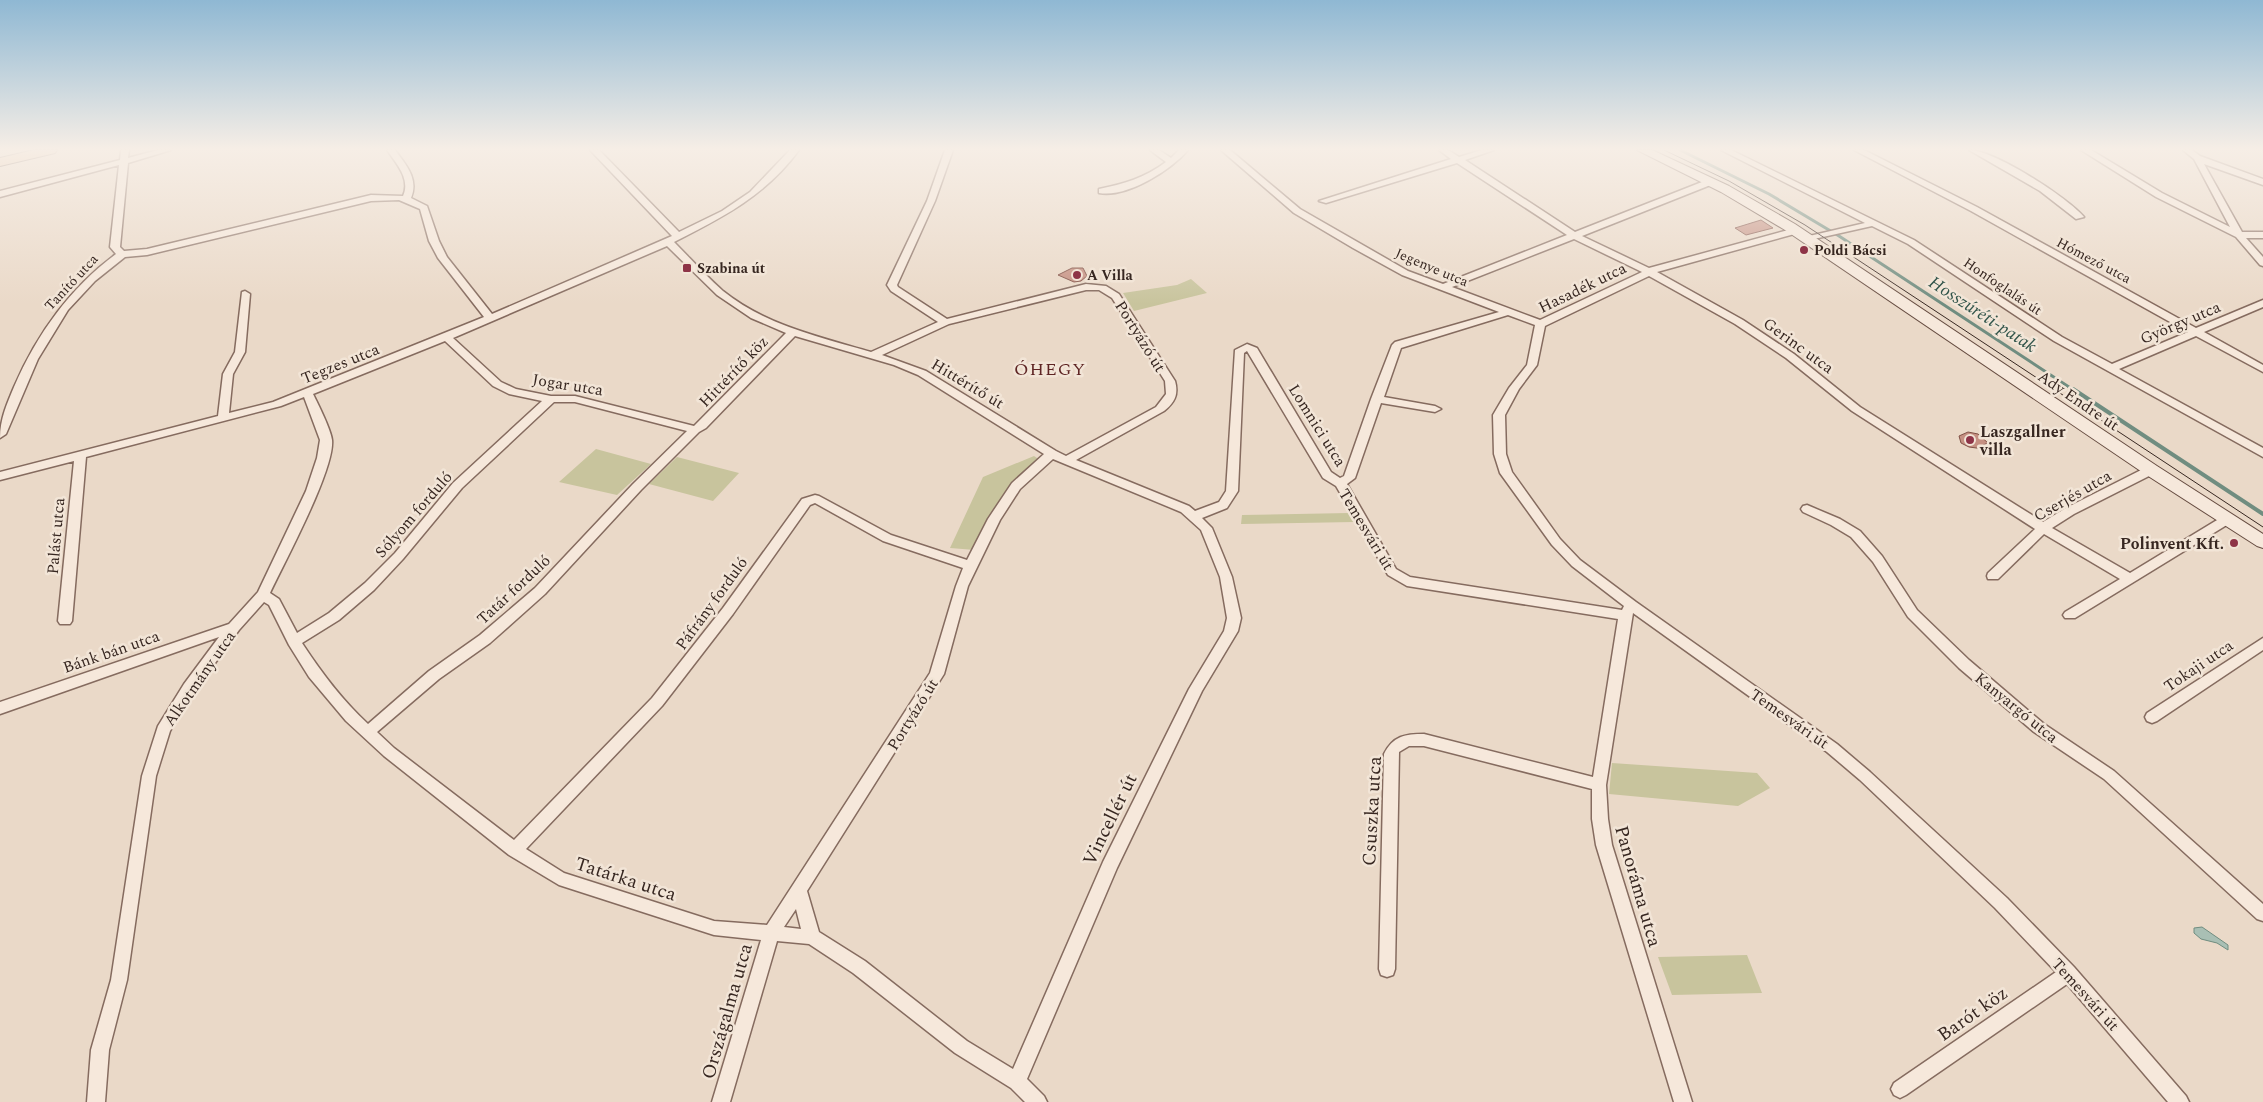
<svg xmlns="http://www.w3.org/2000/svg" width="2263" height="1102" font-family="Spectral,serif">
	<style>
		.green { fill: #c8c49d }
		.water { fill: #a9bfb4; stroke: #708d80 }
		.lines { fill: none; stroke-linecap: round; stroke-linejoin: round }
		.stream-far1 { stroke: #708d80; stroke-width: 3 }
		.stream { stroke: #708d80; stroke-width: 4 }
		.building { fill: #c59082; stroke: #825247 }
		.street-casing { stroke: #856b5f; stroke-width: 3 }
		.secondary-casing { stroke: #674d42; stroke-width: 2 }
		.primary-casing { stroke: #533b32; stroke-width: 2 }
		.street { fill: #f6e8db; fill-rule: evenodd }
		.secondary { fill: #f6e8db; fill-rule: evenodd }
		.primary { fill: #e9c6a4; fill-rule: evenodd }
		.tram { stroke: #372721; stroke-width: 1 }
		.poi-dot { fill: #8e3447; stroke: #f2e5d7; stroke-width: 2 }
		.labels { text-anchor: middle; stroke-width: 5; stroke-linejoin: round; paint-order: stroke }
		.far-poi-label { font-size: 14px; font-weight: bold; fill: #372721; stroke: #f2e5d7; text-anchor: start }
		.far-street-label { font-size: 14px; fill: #372721; stroke: #f2e5d7 }
		.street-label { font-size: 16px; fill: #372721; stroke: #f2e5d7 }
		.poi-label { font-size: 16px; font-weight: bold; fill: #372721; stroke: #f2e5d7; text-anchor: start }
		.water-label { font-size: 18px; font-style: italic; fill: #32554b; stroke: #f2e5d7 }
		.neighbourhood-label { font-size: 18px; letter-spacing: 1px; fill: #5f2524; stroke: #f2e5d7 }
		.near-street-label { font-size: 19px; fill: #372721; stroke: #f2e5d7 }
	</style>
	<rect width="100%" height="100%" fill="#ead9c8"/>
	<path class="green" d="M1191 279 1207 293 1134 311 1123 293 1177 285Z
		M596 449 651 464 617 495 559 482Z
		M1034 456 1040 460 975 550 950 548 983 477Z
		M677 457 739 473 713 501 649 484Z
		M1349 513 1354 522 1241 524 1242 515Z
		M1612 763 1757 773 1770 788 1738 806 1609 794Z
		M1747 955 1762 993 1672 995 1658 957Z"/>
	<path class="water" d="M2202 927 2228 945V950L2217 943 2201 939 2194 933V928Z"/>
	<g class="lines">
		<path class="stream-far1" d="M1680 150 1769 194 1839 236 2075 391"/>
		<path class="stream" d="M2073 389 2263 514"/>
	</g>
	<path class="building" d="M1761 220 1773 228 1746 235 1735 228Z
		M1072 268H1083L1087 276 1081 281 1074 282 1058 275Z
		M1968 432 1978 434 1988 443 1983 445 1984 449 1969 447 1961 443 1959 436Z"/>
	<g class="lines">
		<g class="street-casing">
			<path id="street" d="M121 150H129L128 158 158 150H171L128 163 120 247 124 251 147 249 371 195 403 196C411 179 396 163 387 150H395C406 165 419 179 411 198L427 206 439 241 447 257 492 314 672 236 590 150H599L679 232 722 211 750 192 790 150H799C765 196 723 217 674 242 690 258 706 276 723 291 765 325 820 337 871 352L938 322 891 291 887 285 927 201 945 150H953L935 201 897 285 898 287 947 319 1086 284 1106 286 1119 294 1175 381C1179 395 1174 403 1164 411L1076 460 1189 506 1195 511 1219 502 1226 491 1235 350 1247 344 1257 348 1331 472 1340 478 1344 476 1371 399 1392 345 1395 342 1499 312 1402 275 1353 248 1294 213 1221 150H1230L1300 209 1408 271 1443 284 1567 235 1457 163 1326 203 1319 201 1451 159 1439 150H1448L1459 157 1482 150H1494L1465 160 1575 232 1707 180H1713V184L1582 236 1649 268 1792 229H1798V233L1657 272 1743 320 1794 354 1860 407 2043 522 2066 508 2147 467H2155L2157 470 2155 473 2074 514 2052 528 2130 573 2222 517H2230L2232 520 2230 523 2075 618H2065L2063 615 2065 612 2120 579 2044 534 1998 579H1988L1987 576 1988 573 2035 529 1852 411 1786 358 1735 324 1649 276 1545 326 1537 365 1519 389 1505 415 1506 454 1512 472 1560 539 1580 560 1636 602 1837 744 1870 772 2007 898 2074 967 2186 1096 2189 1102H2168L2067 984 1906 1095 1900 1098 1894 1095 1891 1089 1894 1083 2056 972 1995 908 1860 780 1827 752 1633 613 1606 785 1608 819 1612 845 1692 1102H1674L1596 845 1592 819V789L1424 746H1409L1399 752 1395 969 1393 975 1387 977 1381 975 1379 969 1384 754C1393 736 1405 734 1424 734L1593 777 1618 619 1407 586 1388 575 1336 486 1323 478 1247 351 1244 353 1238 491 1227 508 1202 518 1212 528 1232 577 1241 618 1238 631 1202 691 1117 868 1027 1079 1044 1096 1047 1102H1025L1011 1088 955 1053 853 973 809 944 777 941 730 1102H712L761 940 714 935 559 885 509 855 384 756 346 721 309 677 289 645 269 605 264 602 239 630 194 692 170 731 156 776 127 980 109 1050 105 1102H87L91 1050 111 980 142 776 158 726 184 684 219 637 0 714V702L229 624 258 592 306 491 317 458 320 440 304 397 281 406 86 457 72 621 70 624H60L58 621 74 461 0 480V472L218 416 223 374 235 352 242 292 245 291 250 294 245 352 233 374 229 413 273 402 484 317 438 258 429 241 420 209 399 200 371 201 147 255 125 257 95 281 68 310 38 359 6 434 0 438C0 419 7 404 14 387 37 334 70 288 116 254L110 247 119 165 0 197V191L120 160ZM1574 239 1642 272 1540 320 1452 287ZM667 246 717 295 751 318 786 333 694 426 575 396H551L516 389 501 382 453 338ZM1086 290H1099L1112 298 1165 381 1166 394 1156 407 1066 456 1056 451 926 371 882 355 949 324ZM1508 315 1535 325 1527 365 1509 388 1493 415 1494 454 1500 473 1552 545 1572 566 1624 606 1622 610 1410 577 1396 569 1347 484 1355 478 1381 403 1435 412 1441 409 1435 406 1384 397 1401 348ZM795 336 894 365 918 375 1044 454 1012 483 988 519 967 560 891 535 819 496 815 495 802 499 723 608 652 698 514 840 394 748 377 732 439 679 490 643 545 594 641 490 699 432 706 428ZM445 341 493 386 509 394 542 401 453 483 395 553 365 583 329 613 297 633 279 599 270 593C284 563 335 469 332 440 331 430 318 404 313 394ZM554 402H575L687 431 633 484 535 588 480 635 429 671 368 724C342 700 321 672 302 643L339 620 374 590 403 559 462 488ZM1053 459 1181 512 1201 530 1220 577 1227 618 1224 631 1189 689 1103 862 1013 1069 967 1041 865 961 819 932 807 891 944 674 968 586 1000 520 1020 489ZM815 503 883 541 963 568 956 586 930 673 767 925 714 921 564 873 526 849 662 706 733 614 810 505ZM796 909 801 929 784 927Z
				M1150 150H1159L1171 158 1179 150H1188C1171 170 1127 198 1099 193V189C1123 184 1145 178 1166 162Z
				M1721 150H1731L1914 240 2062 337 2112 364 2188 332 1971 211 1854 150H1864L1977 207 2196 328 2263 300V307L2204 332 2263 365V372L2196 336 2119 369 2263 448V457L2054 341 1908 244 1872 226 1805 241V237L1865 223Z
				M1969 150C1994 150 2067 197 2084 217L2076 219 2040 191Z
				M2081 150H2091L2162 193 2230 227 2194 159 2183 150H2192L2200 156 2263 179V185L2204 164 2242 232H2263V238H2246L2263 257V266L2260 265 2236 237 2156 197Z
				M1807 505 1840 519 1860 531 1882 556 1917 610 1969 660 2044 724 2114 771 2263 904V921L2257 919 2104 779 2034 732 1959 668 1908 617 1873 562 1851 537 1831 525 1803 512 1801 509 1803 506Z
				M2263 638V650L2157 721 2152 723 2147 721 2145 717 2147 713Z"/>
		</g>
		<g class="secondary-casing">
			<path id="secondary" d="M1637 150H1652L1729 186 1795 224 2157 466 2263 534V548L2257 546 2145 474 1785 230 1721 192Z"/>
		</g>
		<g class="primary-casing">
			<path id="primary" d="M34 150H57L55 153 0 166V158Z"/>
		</g>
		<use href="#street" class="street"/>
		<use href="#secondary" class="secondary"/>
		<use href="#primary" class="primary"/>
		<path class="tram" d="M1664 150 1729 181 1805 225 2263 527"/>
	</g>
	<linearGradient id="sky" x2="0" y2="1"><stop stop-color="#8fb8d3"/><stop offset="0.49" stop-color="#f6eee6"/><stop offset="1" stop-color="#f6eee6" stop-opacity="0"/></linearGradient>
	<rect width="2263" height="304" fill="url(#sky)"/>
	<g class="poi-dot">
		<circle cx="1804" cy="250" r="5"/>
		<rect x="682" y="263" width="10" height="10" rx="2.5"/>
		<circle cx="1077" cy="275" r="5"/>
		<circle cx="1970" cy="440" r="5"/>
		<circle cx="2234" cy="543" r="5"/>
	</g>
	<g class="labels">
		<g class="far-poi-label">
			<text x="1814" y="255">Poldi Bácsi</text>
			<text x="697" y="273">Szabina út</text>
			<text x="1087" y="280">A Villa</text>
		</g>
		<g class="far-street-label">
			<text transform="translate(2094 260) rotate(28)" y="5">Hómező utca</text>
			<text transform="translate(1432 267) rotate(23)" y="5">Jegenye utca</text>
			<text transform="translate(71 282) rotate(-47)" y="5">Tanító utca</text>
			<text transform="translate(2003 286) rotate(34)" y="5">Honfoglalás út</text>
		</g>
		<g class="street-label">
			<text transform="translate(1582 287) rotate(-26)" y="6">Hasadék utca</text>
			<text transform="translate(2180 322) rotate(-23)" y="6">György utca</text>
			<text transform="translate(1141 336) rotate(58)" y="6">Portyázó út</text>
			<text transform="translate(1799 345) rotate(36)" y="6">Gerinc utca</text>
			<text transform="translate(340 363) rotate(-22)" y="6">Tegzes utca</text>
			<text transform="translate(733 371) rotate(-46)" y="6">Hittérítő köz</text>
			<text transform="translate(968 383) rotate(31)" y="6">Hittérítő út</text>
			<text transform="translate(568 384) rotate(9)" y="6">Jogar utca</text>
			<text transform="translate(2079 400) rotate(34)" y="6">Ady Endre út</text>
			<text transform="translate(1318 425) rotate(58)" y="6">Lomnici utca</text>
			<text transform="translate(2072 495) rotate(-30)" y="6">Cserjés utca</text>
			<text transform="translate(413 514) rotate(-49)" y="6">Sólyom forduló</text>
			<text transform="translate(1367 529) rotate(59)" y="6">Temesvári út</text>
			<text transform="translate(55 536) rotate(-85)" y="6">Palást utca</text>
			<text transform="translate(513 589) rotate(-43)" y="6">Tatár forduló</text>
			<text transform="translate(711 603) rotate(-54)" y="6">Páfrány forduló</text>
			<text transform="translate(111 651) rotate(-19)" y="6">Bánk bán utca</text>
			<text transform="translate(2198 665) rotate(-34)" y="6">Tokaji utca</text>
			<text transform="translate(199 678) rotate(-55)" y="6">Alkotmány utca</text>
			<text transform="translate(2017 707) rotate(39)" y="6">Kanyargó utca</text>
			<text transform="translate(912 714) rotate(-58)" y="6">Portyázó út</text>
			<text transform="translate(1790 718) rotate(35)" y="6">Temesvári út</text>
			<text transform="translate(2086 994) rotate(48)" y="6">Temesvári út</text>
		</g>
		<g class="poi-label">
			<text x="1980" y="437">Laszgallner<tspan x="1980" dy="18">villa</tspan></text>
			<text x="2224" y="549" text-anchor="end">Polinvent Kft.</text>
		</g>
		<g class="water-label">
			<text transform="translate(1983 314) rotate(33)" y="6">Hosszúréti-patak</text>
		</g>
		<g class="neighbourhood-label">
			<text x="1050" y="375">ÓHEGY</text>
		</g>
		<g class="near-street-label">
			<text transform="translate(1371 811) rotate(-87)" y="7">Csuszka utca</text>
			<text transform="translate(1109 819) rotate(-64)" y="7">Vincellér út</text>
			<text transform="translate(626 878) rotate(18)" y="7">Tatárka utca</text>
			<text transform="translate(1639 886) rotate(74)" y="7">Panoráma utca</text>
			<text transform="translate(726 1011) rotate(-74)" y="7">Országalma utca</text>
			<text transform="translate(1972 1013) rotate(-35)" y="7">Barót köz</text>
		</g>
	</g>
</svg>
